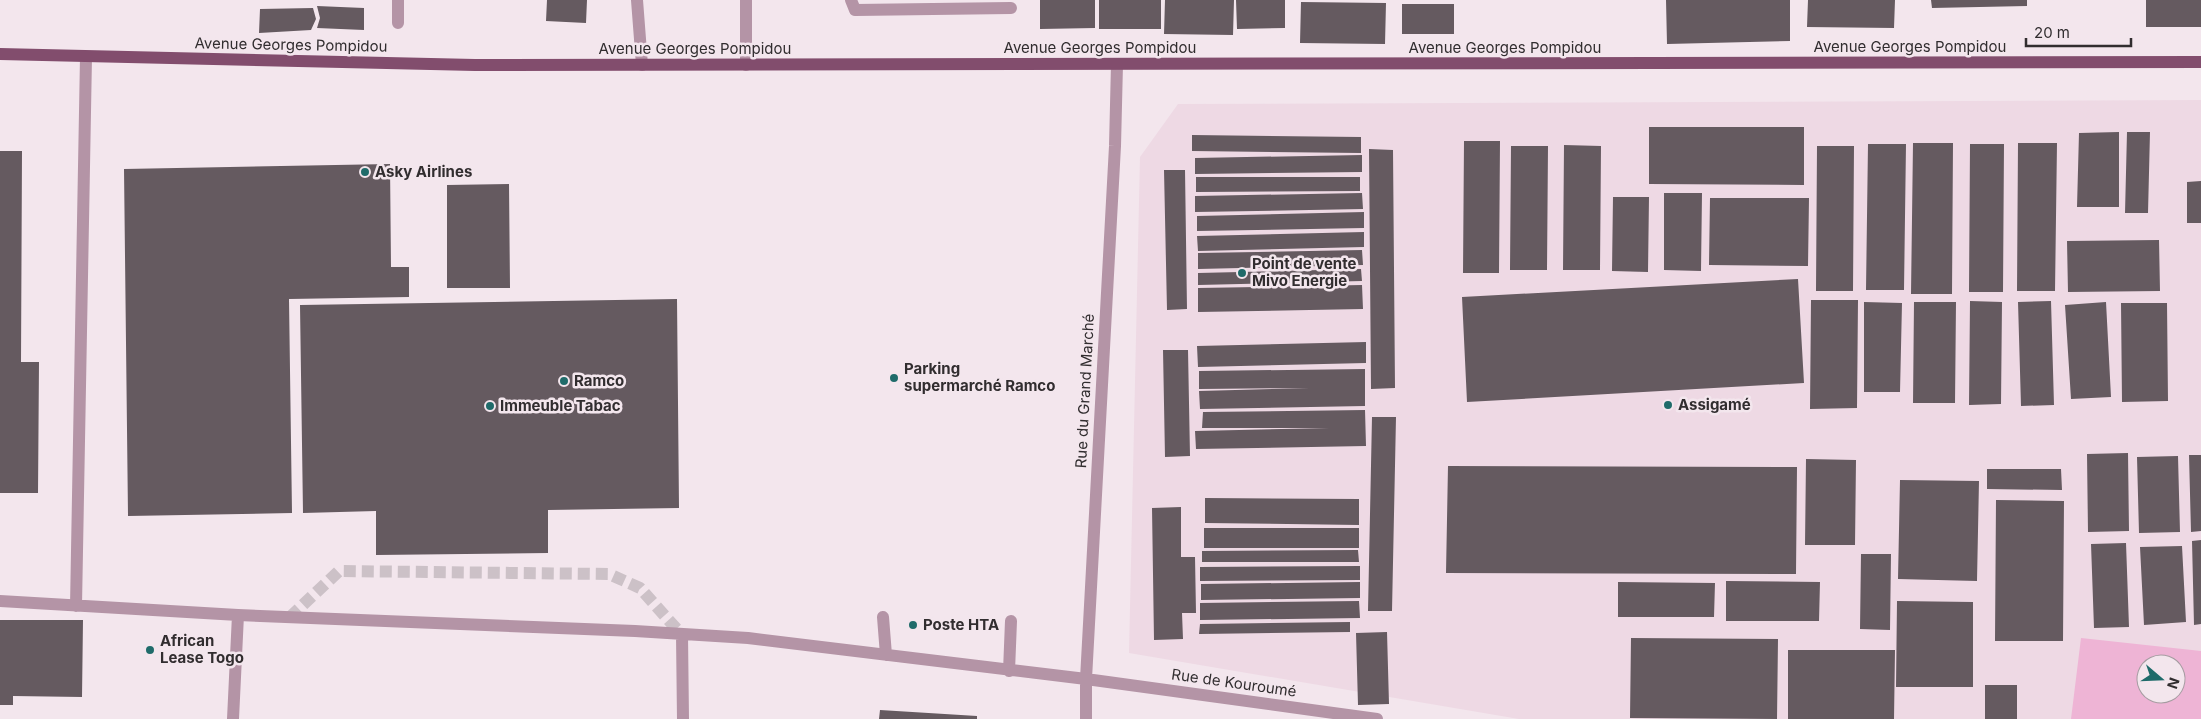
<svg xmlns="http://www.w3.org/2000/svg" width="2201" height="719" font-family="Inter,sans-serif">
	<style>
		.built { fill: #eed9e4; fill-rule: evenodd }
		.green { fill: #eeb4d5; fill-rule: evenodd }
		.building { fill: #655a60 }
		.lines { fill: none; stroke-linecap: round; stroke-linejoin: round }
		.minor-tunnel { stroke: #ccc1c7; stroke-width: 12; stroke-dasharray: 12 6; stroke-linecap: butt }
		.minor { stroke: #b494a6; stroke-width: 12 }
		.major { stroke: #824d6d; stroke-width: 12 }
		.poi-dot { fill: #1f6b6a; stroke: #f3e6ed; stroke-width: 2 }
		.labels { text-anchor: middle; stroke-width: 5; stroke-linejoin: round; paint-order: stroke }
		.street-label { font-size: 15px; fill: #312d2f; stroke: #f3e6ed }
		.poi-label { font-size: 15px; font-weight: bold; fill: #312d2f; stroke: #f3e6ed; text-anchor: start }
	</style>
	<rect width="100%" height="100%" fill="#f3e6ed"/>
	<path class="built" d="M2201 100V719H1519L1129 653 1140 157 1178 104ZM2146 664H2176V694H2146Z"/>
	<path class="green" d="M2081 638 2201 651V719H2071ZM2146 664H2176V694H2146Z"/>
	<path class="building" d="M547 0H587L586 23 546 21Z
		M1040 0H1095V28L1040 29Z
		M1099 0H1161V29H1099Z
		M1165 0H1234L1233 35 1164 34Z
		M1236 0H1285V28L1237 29Z
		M1666 0H1790V41L1667 44Z
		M1808 0H1895L1894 28 1807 27Z
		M1931 0H2027V6L1932 8Z
		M2146 0H2201V27H2146Z
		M1301 2 1386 3 1385 44 1300 43Z
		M1402 4H1454V34H1402Z
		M317 6 364 8V30L317 28 320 18Z
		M313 8 316 19 311 30 259 33 260 9Z
		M1649 127H1804V185L1649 184Z
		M2119 132V207H2077L2079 133Z
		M2127 132H2150L2148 213H2125Z
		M1192 135 1361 137V153L1192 151Z
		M1464 141H1500L1499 273H1463Z
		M1913 143H1953L1952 294H1911Z
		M2018 143H2057L2055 291H2017Z
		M1868 144H1906L1904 290H1866Z
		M1970 144H2004L2003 292H1969Z
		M1564 145 1601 146 1600 270H1563Z
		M1511 146H1548L1547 270H1510Z
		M1817 146H1854L1853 291H1816Z
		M1369 149 1393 150 1395 388 1371 389Z
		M0 151H22L21 362H39L38 493H0Z
		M1362 155V172L1195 174V158Z
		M390 164 391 267H409V297L289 299 292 513 128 516 124 169Z
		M1164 170H1185L1187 309 1167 310Z
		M1196 177H1360V191L1196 192Z
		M2201 181V223H2187V182Z
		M509 184 510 288H447V185Z
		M1362 193 1363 209 1195 212V196Z
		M1664 193H1702L1701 271 1664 270Z
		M1613 197H1649L1648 272 1612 271Z
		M1710 198H1809L1808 266 1709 265Z
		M1364 212V228L1197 231V216Z
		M1364 232V247L1198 251 1197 236Z
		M2159 240 2160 291 2068 292 2067 241Z
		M1362 250 1363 265 1198 269V253Z
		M1361 269 1362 281 1198 285V273Z
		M1798 279 1804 383 1467 402 1462 297Z
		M1362 285 1363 309 1198 312V288Z
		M677 299 679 508 548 510V553L376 555V511L303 513 300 305Z
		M1811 300H1858L1857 408 1810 409Z
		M1970 301 2002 302 2001 404 1969 405Z
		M2051 301 2054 405 2021 406 2018 302Z
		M1864 302 1902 303 1900 392H1864Z
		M1914 302H1956L1955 403H1913Z
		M2106 302 2111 397 2071 399 2065 305Z
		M2121 303H2167L2168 401 2122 402Z
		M1366 342V363L1198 367 1197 346Z
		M1163 350H1188L1190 456 1165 457Z
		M1365 369V406L1200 409 1199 391 1310 388 1199 389V371Z
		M1365 410 1366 446 1196 449 1195 431 1329 428H1202L1203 412Z
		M1372 417H1396L1392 611H1368Z
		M2128 453 2129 531 2088 532 2087 454Z
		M2189 455H2201V531L2191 532Z
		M2178 456 2180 532 2139 533 2137 457Z
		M1806 459 1856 460 1855 545H1805Z
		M1448 466 1797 467 1796 574 1446 573Z
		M1987 469H2061L2062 490 1987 489Z
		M1900 480 1979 481 1977 581 1898 579Z
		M1205 498 1359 499V525L1205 523Z
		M1996 500 2064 501 2063 641H1995Z
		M1181 507V557H1195L1196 613H1182L1183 639 1154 640 1152 508Z
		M1204 528H1359V548H1204Z
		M2201 540V624L2194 625 2192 541Z
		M2126 543 2129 627 2094 628 2091 544Z
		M2182 546 2186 622 2144 625 2140 547Z
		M1358 550 1359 562H1202V551Z
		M1861 554H1891L1890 630 1860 629Z
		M1360 566V580L1200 581V567Z
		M1726 581 1820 582 1819 621H1726Z
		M1360 582V598L1201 600V584Z
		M1618 582 1715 583 1714 617H1618Z
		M1359 601 1360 618 1200 620V603Z
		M1897 601 1973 602V687H1896Z
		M0 620H83L82 697 13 696V705H0Z
		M1350 622V632L1199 634 1200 624Z
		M1387 632 1389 704 1358 705 1356 633Z
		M1631 638 1778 639 1777 719 1630 718Z
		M1788 650H1895L1894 719H1788Z
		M1985 685H2017V719H1985Z
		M880 710 977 716V719H879Z"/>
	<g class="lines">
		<path class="minor-tunnel" d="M290 617 339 571 609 574 640 588 682 635"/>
		<path class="minor" d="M637 0 642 65
			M851 0 855 10 1011 8
			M398 23V0
			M746 65V0
			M0 601 238 615 635 631 748 638 1086 679 1377 719
			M76 606 86 57
			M883 617 886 655
			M682 635 683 719
			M1009 671 1011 621
			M233 719 238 615
			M1086 719V679L1115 146 1117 64"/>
		<path class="major" d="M0 54 475 65 2201 62"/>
	</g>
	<g class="poi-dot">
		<circle cx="365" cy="172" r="5"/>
		<circle cx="1242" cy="273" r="5"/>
		<circle cx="894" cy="378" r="5"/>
		<circle cx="564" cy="381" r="5"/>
		<circle cx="1668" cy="405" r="5"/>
		<circle cx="490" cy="406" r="5"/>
		<circle cx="913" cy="625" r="5"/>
		<circle cx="150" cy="650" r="5"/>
	</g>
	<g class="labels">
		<g class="street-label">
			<text transform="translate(291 45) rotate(1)" y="5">Avenue Georges Pompidou</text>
			<text x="1910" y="52">Avenue Georges Pompidou</text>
			<text x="1100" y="53">Avenue Georges Pompidou</text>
			<text x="1505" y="53">Avenue Georges Pompidou</text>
			<text x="695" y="54">Avenue Georges Pompidou</text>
			<text transform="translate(1085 391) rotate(-87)" y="5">Rue du Grand Marché</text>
			<text transform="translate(1234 683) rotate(8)" y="5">Rue de Kouroumé</text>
		</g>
		<g class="poi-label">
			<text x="375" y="177">Asky Airlines</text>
			<text x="1252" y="269">Point de vente<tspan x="1252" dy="17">Mivo Energie</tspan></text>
			<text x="904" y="374">Parking<tspan x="904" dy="17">supermarché Ramco</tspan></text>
			<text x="574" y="386">Ramco</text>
			<text x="1678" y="410">Assigamé</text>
			<text x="500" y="411">Immeuble Tabac</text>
			<text x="923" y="630">Poste HTA</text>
			<text x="160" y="646">African<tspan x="160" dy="17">Lease Togo</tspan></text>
		</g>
	</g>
	<g transform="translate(2161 679) rotate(109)"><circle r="24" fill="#f3e6ed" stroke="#a59ca1"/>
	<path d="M0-4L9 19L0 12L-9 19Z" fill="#1f6b6a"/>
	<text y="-8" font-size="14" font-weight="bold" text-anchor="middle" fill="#312d2f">N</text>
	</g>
	<path d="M2026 38v8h105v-8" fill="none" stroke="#312d2f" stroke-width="2.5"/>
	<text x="2034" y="38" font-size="15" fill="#312d2f" stroke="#f3e6ed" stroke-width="4" paint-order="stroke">20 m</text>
</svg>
